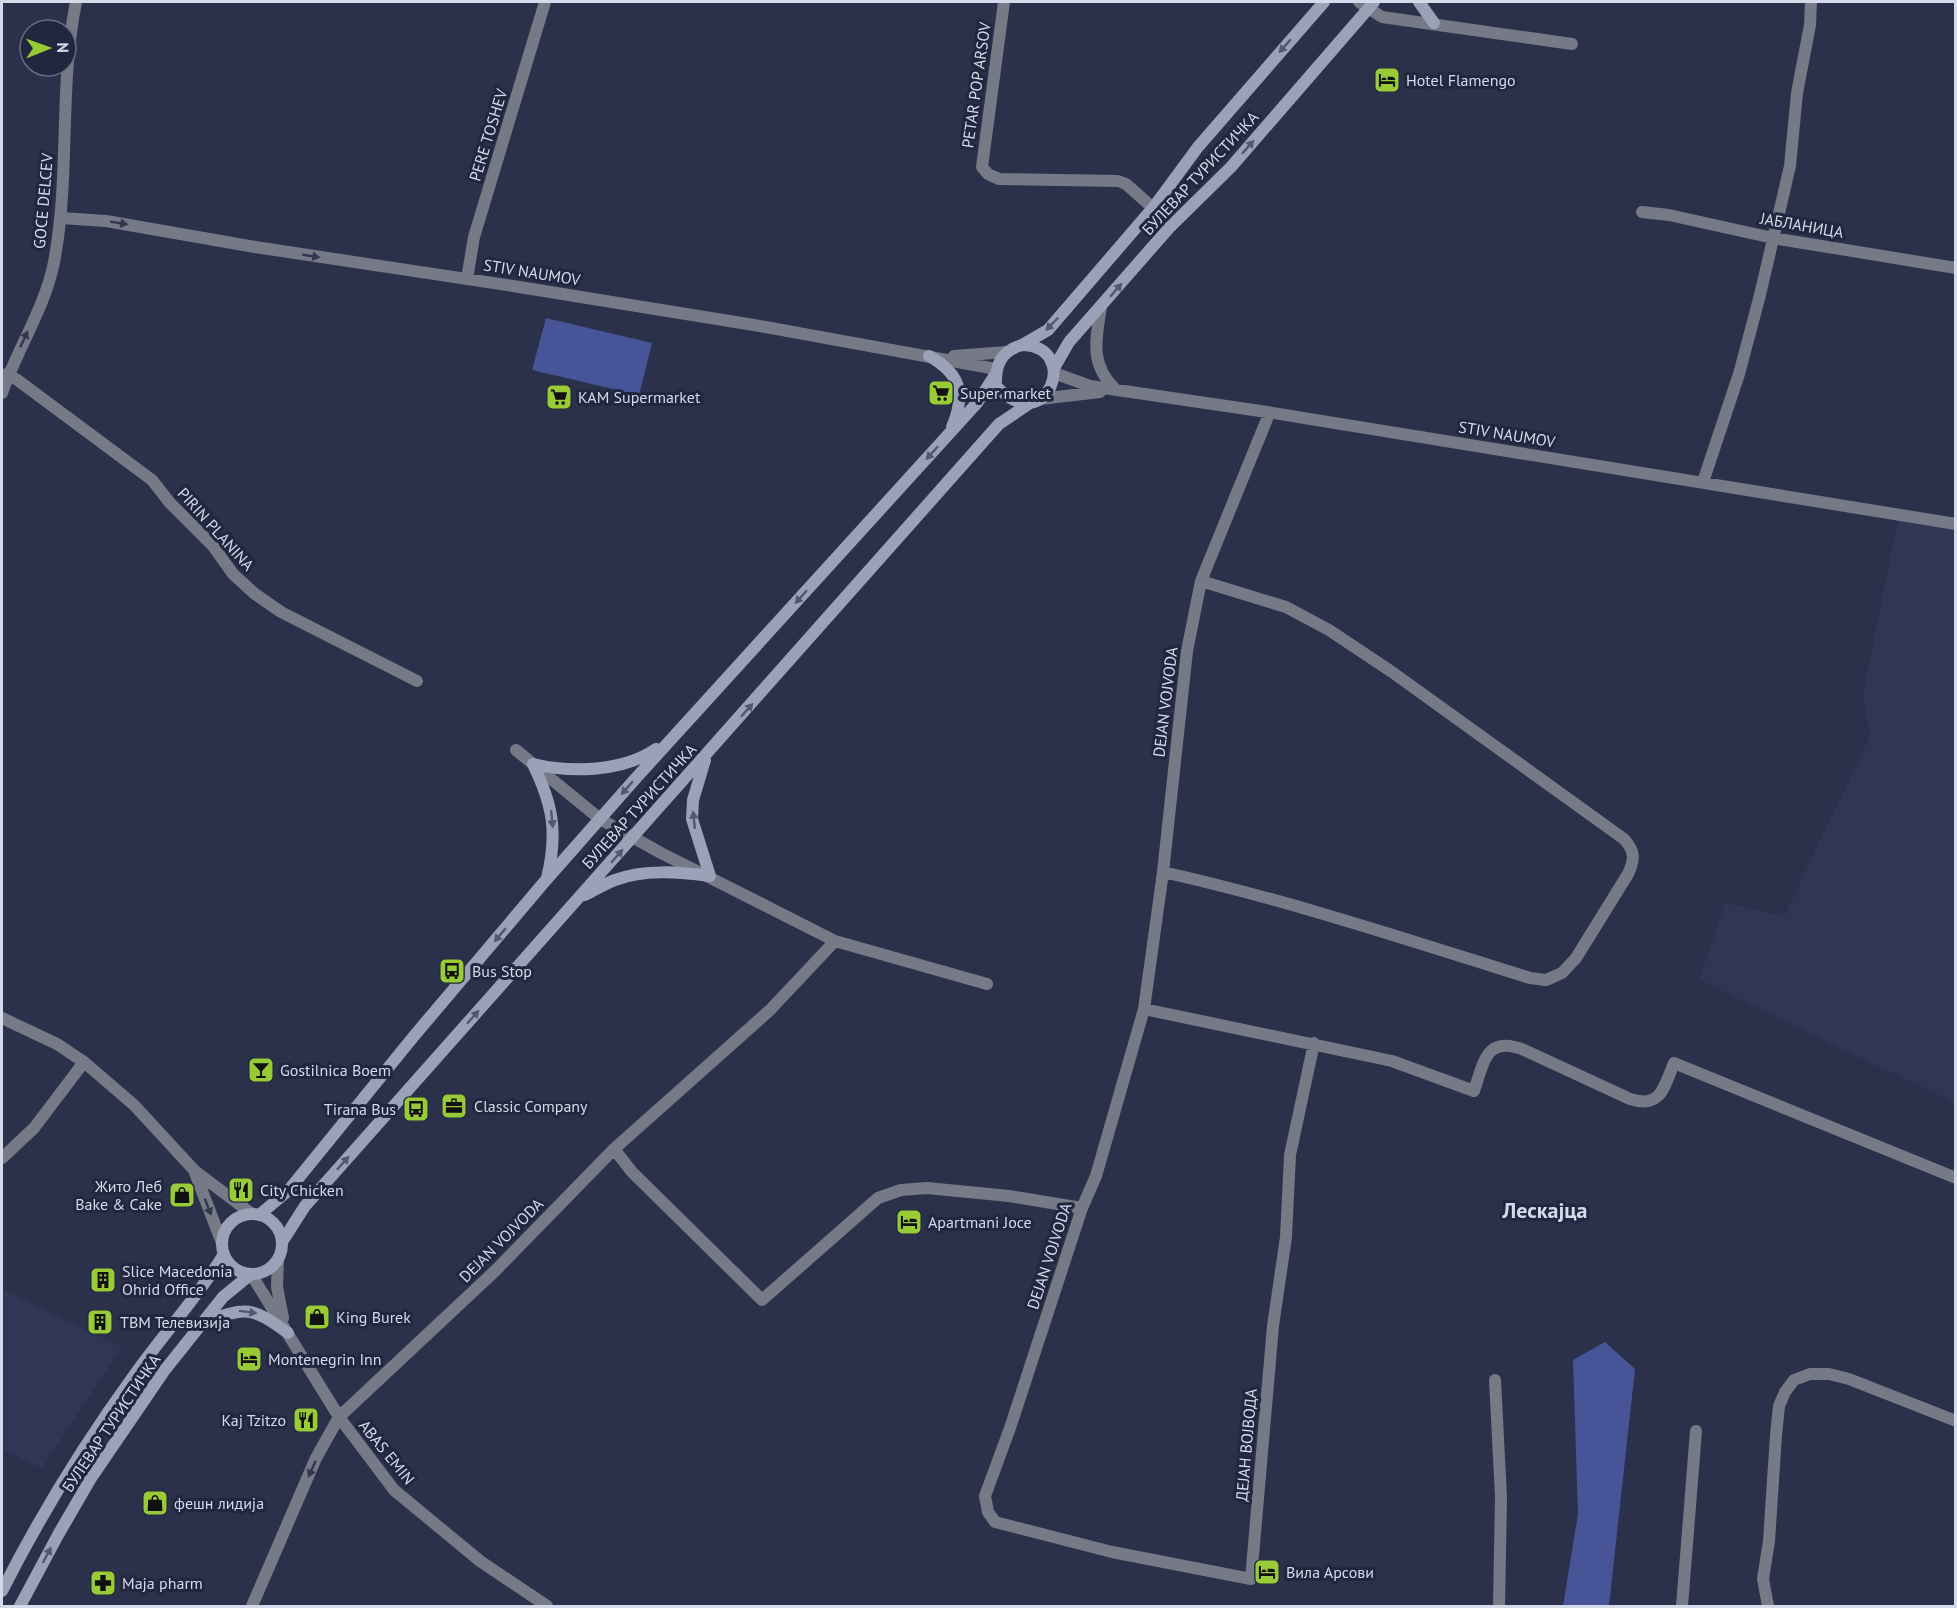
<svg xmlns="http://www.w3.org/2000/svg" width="1957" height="1608" font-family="'PT Sans',sans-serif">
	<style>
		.built { fill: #2f3656 }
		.green { fill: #475498 }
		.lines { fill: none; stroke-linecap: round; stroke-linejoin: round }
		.minor { stroke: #767986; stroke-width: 12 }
		.secondary { stroke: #9ba1b6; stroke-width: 12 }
		.oneway { fill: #52586f }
		.oneway2 { fill: #32374d }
		.labels { text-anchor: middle; stroke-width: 6; stroke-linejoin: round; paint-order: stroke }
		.poi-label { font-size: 16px; fill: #d5daea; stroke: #21273f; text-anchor: start }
		.street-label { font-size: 16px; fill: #d5daea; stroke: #21273f }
		.district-label { font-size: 22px; font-weight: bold; fill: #d5daea; stroke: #21273f }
	</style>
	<rect width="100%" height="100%" fill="#2b314a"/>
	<path class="built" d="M1899 514 1955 524V1103L1699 980 1725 903 1784 916 1870 736 1863 695Z
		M2 1289 122 1347 42 1468 2 1449Z"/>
	<path class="green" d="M546 318 652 343 639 395 532 370Z
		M1605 1342 1635 1369 1609 1606H1563L1578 1514 1573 1360Z"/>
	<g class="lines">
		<path class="minor" d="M1004 2 982 167 988 174 999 179 1118 181 1126 184 1153 208
			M1359 2 1382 17 1572 44
			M1642 212 1669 215 1773 238 1956 268
			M61 218 106 221 255 247 513 286 754 325 996 369
			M467 279 474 237 545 2
			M1101 307C1096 340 1089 364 1116 390
			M954 356 1007 352
			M8 373 152 480 170 503 213 546 233 574 255 594 281 612 417 681
			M1054 373 1090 386 1267 412 1956 524
			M2 393C18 347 47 305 55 257 70 172 59 86 76 2
			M1040 399 1100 392
			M1267 412V419L1201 581 1187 651 1163 872 1144 1009 1096 1176 1082 1208 1010 1428 985 1496 988 1512 995 1522 1112 1552 1251 1579 1273 1326 1286 1237 1290 1155 1314 1043
			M1703 482 1739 374 1760 295 1790 166 1797 93 1810 25 1811 2
			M516 750 600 819 661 853 835 941 987 984
			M1163 872C1288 900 1409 940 1530 978L1546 980 1562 973 1576 958 1628 874C1635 859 1635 851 1624 839L1392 672 1329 630 1286 607 1201 581
			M1144 1009 1392 1061 1474 1091C1484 1062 1486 1035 1524 1050L1630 1099C1661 1109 1664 1087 1674 1063L1956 1178
			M2 1018 57 1044 84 1062 134 1105 194 1170 222 1243
			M614 1149 632 1172 762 1300 878 1198 901 1190 927 1188 1009 1196 1082 1208
			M2 1158 34 1128 84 1062
			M195 1171 252 1214
			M278 1260 277 1287 283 1318
			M251 1274 339 1417 394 1490 480 1561 547 1606
			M1495 1380 1501 1497 1499 1606
			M252 1606 316 1458 339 1417 496 1270 614 1149 770 1010 835 941
			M1682 1606 1696 1431
			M1768 1606 1763 1579 1769 1541 1776 1435 1779 1406 1785 1392 1794 1380 1810 1374H1829L1849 1379 1956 1421"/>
		<path class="secondary" d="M1419 2 1434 23
			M1022 345 1048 330 1153 208 1198 147 1324 2
			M1022 345C1082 346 1047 441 996 386 995 365 1001 351 1022 345Z
			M929 356C961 374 966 394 952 427
			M1054 368 1069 342 1169 228 1231 167 1374 2
			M533 764C571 773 623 772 656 749
			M533 764C553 805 558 833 547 878
			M585 895C595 890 604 884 615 880 644 869 679 872 710 876L692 819 693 800 705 760
			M222 1244a30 30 0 1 1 60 0a30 30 0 1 1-60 0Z
			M259 1215 288 1191 414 1036 546 880 636 778 977 403 995 375
			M282 1242 305 1206 999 424 1030 403
			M204 1322C247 1307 251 1306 288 1333
			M2 1591C41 1514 84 1444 135 1374 164 1333 198 1297 224 1254
			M20 1606 58 1535 91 1478 164 1371 223 1297 251 1274"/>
	</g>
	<defs><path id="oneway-solid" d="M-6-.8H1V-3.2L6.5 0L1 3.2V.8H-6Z" transform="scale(1.5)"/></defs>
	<g class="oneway">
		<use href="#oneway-solid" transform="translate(1285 46) rotate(131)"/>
		<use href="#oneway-solid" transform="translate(1248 147) rotate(-49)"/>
		<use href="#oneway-solid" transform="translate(1116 290) rotate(-49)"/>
		<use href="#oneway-solid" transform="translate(1052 324) rotate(134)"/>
		<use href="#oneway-solid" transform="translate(932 453) rotate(132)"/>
		<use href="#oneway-solid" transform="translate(801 597) rotate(132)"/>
		<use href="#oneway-solid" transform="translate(747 710) rotate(-49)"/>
		<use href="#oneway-solid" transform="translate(627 788) rotate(131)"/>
		<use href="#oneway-solid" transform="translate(552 819) rotate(84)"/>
		<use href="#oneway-solid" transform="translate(694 820) rotate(-96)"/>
		<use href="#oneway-solid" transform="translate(617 856) rotate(-49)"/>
		<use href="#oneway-solid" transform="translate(500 935) rotate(130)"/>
		<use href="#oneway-solid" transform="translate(473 1017) rotate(-48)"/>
		<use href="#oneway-solid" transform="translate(343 1163) rotate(-48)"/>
		<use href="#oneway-solid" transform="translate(248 1312) rotate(7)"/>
		<use href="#oneway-solid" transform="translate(47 1555) rotate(-62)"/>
	</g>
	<g class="oneway2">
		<use href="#oneway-solid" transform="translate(119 223) rotate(9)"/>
		<use href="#oneway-solid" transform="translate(311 256) rotate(9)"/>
		<use href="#oneway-solid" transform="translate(24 339) rotate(-65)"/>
		<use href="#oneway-solid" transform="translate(208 1207) rotate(69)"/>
		<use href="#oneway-solid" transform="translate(312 1469) rotate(114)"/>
	</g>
	<defs>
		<g id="hotel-square" transform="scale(1.35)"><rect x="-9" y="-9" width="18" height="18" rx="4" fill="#99cb36" stroke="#21273f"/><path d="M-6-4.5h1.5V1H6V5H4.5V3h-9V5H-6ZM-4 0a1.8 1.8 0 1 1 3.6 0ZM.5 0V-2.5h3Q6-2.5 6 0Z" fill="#111"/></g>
		<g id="supermarket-square" transform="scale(1.35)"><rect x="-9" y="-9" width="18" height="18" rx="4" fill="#99cb36" stroke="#21273f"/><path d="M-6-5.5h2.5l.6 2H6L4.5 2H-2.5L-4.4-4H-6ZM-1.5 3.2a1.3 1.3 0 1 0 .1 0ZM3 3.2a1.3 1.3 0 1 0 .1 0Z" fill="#111"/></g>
		<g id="bus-square" transform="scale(1.35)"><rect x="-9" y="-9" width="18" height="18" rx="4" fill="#99cb36" stroke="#21273f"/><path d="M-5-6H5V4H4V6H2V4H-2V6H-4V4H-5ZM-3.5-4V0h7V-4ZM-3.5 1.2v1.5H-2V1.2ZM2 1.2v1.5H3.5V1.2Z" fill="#111"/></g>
		<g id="bar-square" transform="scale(1.35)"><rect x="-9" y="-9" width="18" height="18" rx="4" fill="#99cb36" stroke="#21273f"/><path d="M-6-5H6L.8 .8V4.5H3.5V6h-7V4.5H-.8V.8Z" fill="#111"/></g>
		<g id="office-square" transform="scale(1.35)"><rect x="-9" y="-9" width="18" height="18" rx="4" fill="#99cb36" stroke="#21273f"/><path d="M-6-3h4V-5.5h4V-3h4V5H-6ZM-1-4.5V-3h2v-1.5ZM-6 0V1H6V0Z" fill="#111"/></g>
		<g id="restaurant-square" transform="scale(1.35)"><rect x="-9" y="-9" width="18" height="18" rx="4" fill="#99cb36" stroke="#21273f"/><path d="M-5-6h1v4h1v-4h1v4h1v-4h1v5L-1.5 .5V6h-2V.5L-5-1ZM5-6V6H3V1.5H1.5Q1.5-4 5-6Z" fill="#111"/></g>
		<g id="shop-square" transform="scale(1.35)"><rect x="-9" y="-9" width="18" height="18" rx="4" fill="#99cb36" stroke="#21273f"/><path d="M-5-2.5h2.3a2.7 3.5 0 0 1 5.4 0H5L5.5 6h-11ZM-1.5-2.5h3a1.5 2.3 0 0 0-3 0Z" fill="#111"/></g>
		<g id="building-square" transform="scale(1.35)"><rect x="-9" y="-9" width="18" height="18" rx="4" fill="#99cb36" stroke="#21273f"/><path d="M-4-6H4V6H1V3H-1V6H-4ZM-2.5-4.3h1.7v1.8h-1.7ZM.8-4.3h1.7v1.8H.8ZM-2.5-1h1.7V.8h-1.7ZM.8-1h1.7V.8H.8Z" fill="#111"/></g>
		<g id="pharmacy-square" transform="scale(1.35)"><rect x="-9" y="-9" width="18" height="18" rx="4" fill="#99cb36" stroke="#21273f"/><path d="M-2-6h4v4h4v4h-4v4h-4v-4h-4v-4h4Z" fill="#111"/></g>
	</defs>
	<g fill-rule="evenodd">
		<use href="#hotel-square" x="1387" y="80"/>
		<use href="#supermarket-square" x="941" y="393"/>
		<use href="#supermarket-square" x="559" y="397"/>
		<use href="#bus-square" x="452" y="971"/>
		<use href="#bar-square" x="261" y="1070"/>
		<use href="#office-square" x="454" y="1106"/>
		<use href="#bus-square" x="416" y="1109"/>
		<use href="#restaurant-square" x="241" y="1190"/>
		<use href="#shop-square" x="182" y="1195"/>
		<use href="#hotel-square" x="909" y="1222"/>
		<use href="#building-square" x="103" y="1280"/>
		<use href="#shop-square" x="317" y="1317"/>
		<use href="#building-square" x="100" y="1322"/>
		<use href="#hotel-square" x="249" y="1359"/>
		<use href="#restaurant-square" x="306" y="1420"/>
		<use href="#shop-square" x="155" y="1503"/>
		<use href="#hotel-square" x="1267" y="1572"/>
		<use href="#pharmacy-square" x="103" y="1583"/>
	</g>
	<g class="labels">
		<g class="poi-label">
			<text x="1406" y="86">Hotel Flamengo</text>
			<text x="960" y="399">Super market</text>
			<text x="578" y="403">KAM Supermarket</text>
			<text x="472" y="977">Bus Stop</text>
			<text x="280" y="1076">Gostilnica Boem</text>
			<text x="474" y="1112">Classic Company</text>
			<text x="396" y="1115" text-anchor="end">Tirana Bus</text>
			<text x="162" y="1192" text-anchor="end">Жито Леб<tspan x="162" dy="18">Bake &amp; Cake</tspan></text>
			<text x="260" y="1196">City Chicken</text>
			<text x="928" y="1228">Apartmani Joce</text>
			<text x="122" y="1277">Slice Macedonia<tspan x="122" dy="18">Ohrid Office</tspan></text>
			<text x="336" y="1323">King Burek</text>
			<text x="120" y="1328">ТВМ Телевизија</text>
			<text x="268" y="1365">Montenegrin Inn</text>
			<text x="286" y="1426" text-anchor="end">Kaj Tzitzo</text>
			<text x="174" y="1509">фешн лидија</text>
			<text x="1286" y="1578">Вила Арсови</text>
			<text x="122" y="1589">Maja pharm</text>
		</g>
		<g class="street-label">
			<text transform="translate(976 85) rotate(-82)" y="6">PETAR POP ARSOV</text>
			<text transform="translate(488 135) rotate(-73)" y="6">PERE TOSHEV</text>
			<text transform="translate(1200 173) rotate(-47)" y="6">БУЛЕВАР ТУРИСТИЧКА</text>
			<text transform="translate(43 201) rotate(-85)" y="6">GOCE DELCEV</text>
			<text transform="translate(1802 225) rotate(10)" y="6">ЈАБЛАНИЦА</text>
			<text transform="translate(532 272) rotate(9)" y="6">STIV NAUMOV</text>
			<text transform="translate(1507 434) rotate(9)" y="6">STIV NAUMOV</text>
			<text transform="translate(216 529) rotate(48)" y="6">PIRIN PLANINA</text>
			<text transform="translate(1165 702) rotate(-83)" y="6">DEJAN VOJVODA</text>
			<text transform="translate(639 806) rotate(-48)" y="6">БУЛЕВАР ТУРИСТИЧКА</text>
			<text transform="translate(501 1240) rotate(-45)" y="6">DEJAN VOJVODA</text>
			<text transform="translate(1049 1256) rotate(-72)" y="6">DEJAN VOJVODA</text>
			<text transform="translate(111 1423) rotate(-56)" y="6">БУЛЕВАР ТУРИСТИЧКА</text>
			<text transform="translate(1246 1445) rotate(-85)" y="6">ДЕЈАН ВОЈВОДА</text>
			<text transform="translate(387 1452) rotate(51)" y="6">ABAS EMIN</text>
		</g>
		<g class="district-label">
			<text x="1545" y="1218">Лескајца</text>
		</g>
	</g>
	<rect width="1957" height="1608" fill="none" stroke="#d5daea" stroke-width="6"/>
	<g transform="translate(48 48) rotate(89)"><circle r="28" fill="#21273f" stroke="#696f83" stroke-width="1.5"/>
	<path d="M0-4.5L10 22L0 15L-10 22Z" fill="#99cb36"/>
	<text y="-9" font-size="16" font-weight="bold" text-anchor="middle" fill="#d5daea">N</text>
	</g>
</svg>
